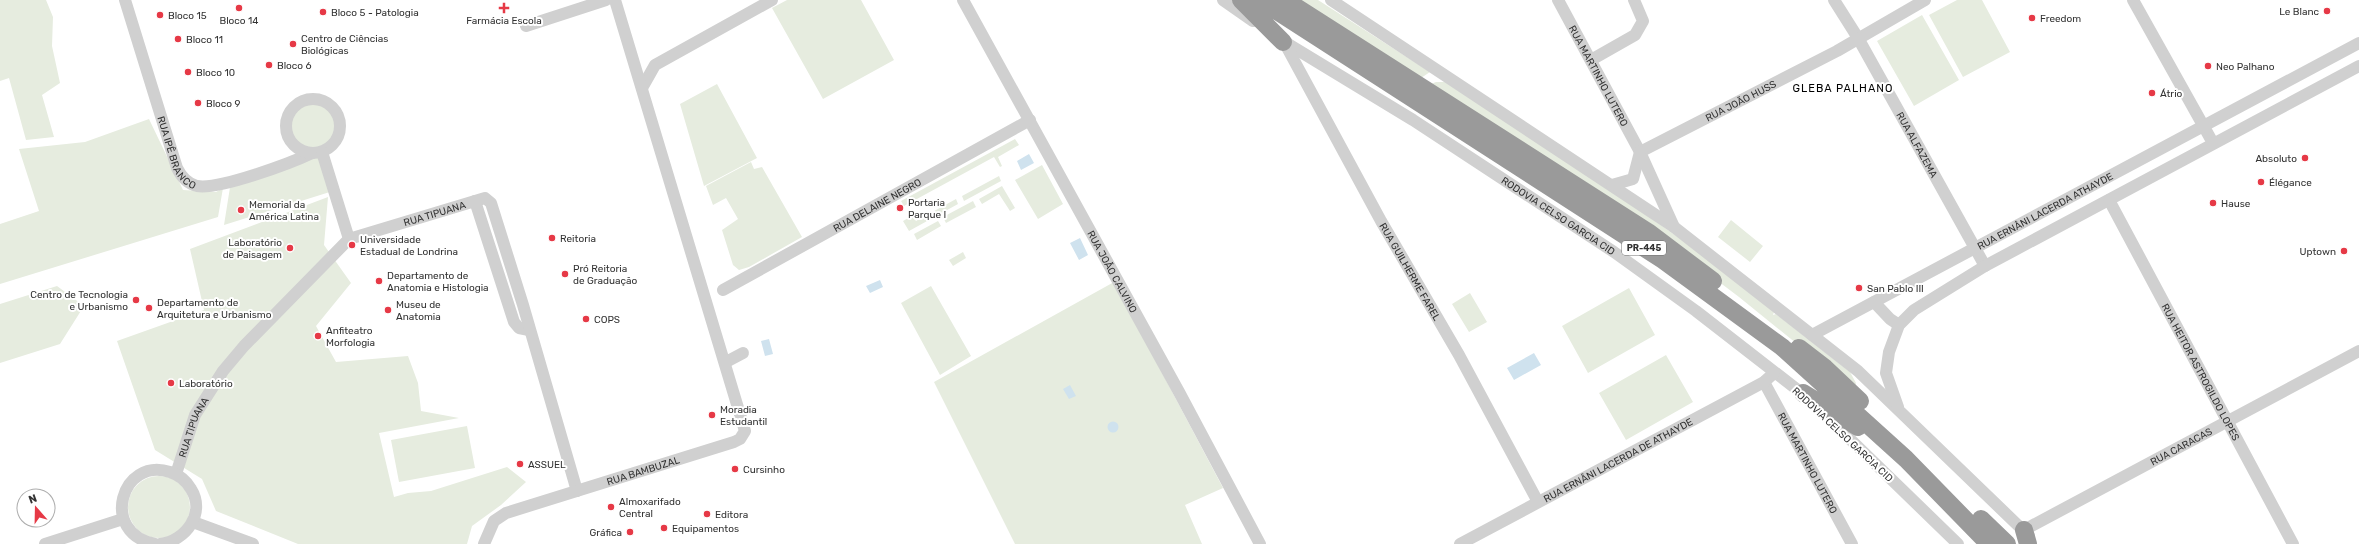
<svg xmlns="http://www.w3.org/2000/svg" width="2359" height="544" font-family="Rubik,sans-serif">
	<style>
		.green { fill: #e6ecdf }
		.water { fill: #cfe2ee }
		.lines { fill: none; stroke-linecap: round; stroke-linejoin: round }
		.minor { stroke: #d0d0d0; stroke-width: 12 }
		.highway { stroke: #9a9a9a; stroke-width: 18 }
		.poi-dot { fill: #e63946; stroke: #fff; stroke-width: 1.5 }
		.labels { text-anchor: middle; stroke-width: 4; stroke-linejoin: round; paint-order: stroke }
		.shield { fill: #fff; stroke: #707070; stroke-width: 1 }
		.shield-label { font-size: 9px; font-weight: bold; fill: #333 }
		.poi-label { font-size: 10px; fill: #333; stroke: #fff; text-anchor: start }
		.street-label { font-size: 10px; fill: #333; stroke: #fff }
		.neighbourhood-label { font-size: 11px; letter-spacing: 1px; fill: #000; stroke: #fff }
	</style>
	<rect width="100%" height="100%" fill="#fff"/>
	<path class="green" d="M0 0H46L53 17 52 46 60 83 42 95 54 137 26 140 9 78 0 81Z
		M787 0H861L894 60 823 99 772 8Z
		M1296 0H1318L1430 72 1418 80Z
		M1957 0H1982L2010 52 1963 77 1929 15Z
		M1922 15 1959 80 1914 106 1877 41Z
		M1436 82H1445L1596 180 1695 249 1774 312 1773 315 1776 314 1850 372 1856 383 1854 390 1739 297 1669 244 1431 84Z
		M717 84 757 158 704 186 680 104Z
		M290 125a23 23 0 1 1 46 0a23 23 0 1 1-46 0Z
		M149 119 183 190 216 192 223 188 218 217 0 284V224L39 211 19 149 85 142Z
		M1015 139 1019 145 998 157 1002 166 1000 167 994 157 904 206 901 201Z
		M322 154 333 191 224 225 231 181Z
		M751 162 754 169 762 167 802 237 749 267 739 270 733 265 722 230 738 219 726 198 713 205 706 186Z
		M1042 165 1063 204 1038 219 1015 180Z
		M999 176 1001 181 964 201 962 196Z
		M1002 186 1015 208 1010 211 999 194 982 204 979 199Z
		M328 197 324 245 351 283 316 326 336 362 408 356 418 383 421 411 459 418 379 433 394 497 408 493 431 491 507 467 526 482 501 505 472 526 467 544H298L216 511 202 479 155 450 117 341 204 310 190 249Z
		M956 199 958 204 909 231 903 221 912 216 916 221Z
		M973 201 976 207 946 223 943 217Z
		M1731 220 1763 246 1750 262 1718 237Z
		M938 221 941 226 917 240 914 234Z
		M963 252 966 258 953 266 949 260Z
		M1114 282 1223 488 1185 505 1202 544H1015L934 382Z
		M57 286 84 306 60 344 0 363V304Z
		M931 286 971 356 940 375 901 303Z
		M1629 288 1655 335 1588 373 1562 326Z
		M1470 293 1487 322 1469 332 1452 304Z
		M1666 355 1693 402 1626 440 1599 393Z
		M467 426 475 468 399 482 391 440Z
		M128 507a31 31 0 1 1 62 0a31 31 0 1 1-62 0Z"/>
	<path class="water" d="M1029 154 1034 163 1021 170 1017 161Z
		M1080 238 1088 255 1079 260 1070 243Z
		M880 280 883 287 870 293 866 286Z
		M769 339 773 354 765 356 761 341Z
		M1534 353 1541 365 1514 380 1507 368Z
		M1070 385 1076 396 1069 399 1063 389Z
		M1107.5 427a5.5 5.5 0 1 1 11 0a5.5 5.5 0 1 1-11 0Z"/>
	<g class="lines">
		<g class="minor">
			<path id="s1" d="M125 0 177 168C181 176 188 184 197 186 219 190 291 163 312 153"/>
			<path id="s2" d="M963 0 1179 392 1260 544"/>
			<path d="M1223 0 1253 21"/>
			<path d="M1331 0 1674 227 1858 371 2029 536"/>
			<path id="s3" d="M1558 0 1640 152 1674 227"/>
			<path id="s4" d="M1834 0 1858 38 1985 266"/>
			<path d="M2133 0 2213 143"/>
			<path d="M526 26 606 0"/>
			<path id="s5" d="M1278 38 1413 120 1614 252 1696 311 1808 398"/>
			<path id="s6" d="M1284 42 1381 221 1459 355 1538 502"/>
			<path d="M1591 60 1635 35 1643 21 1634 0"/>
			<path d="M642 88 655 65 772 0"/>
			<circle cx="313" cy="126" r="27"/>
			<path d="M322 152 349 239"/>
			<path id="s7" d="M1640 152 1837 51 1925 0"/>
			<path d="M1612 185 1633 179 1640 152"/>
			<path id="s8" d="M2109 200 2293 544"/>
			<path d="M475 201 514 322 519 328 529 330"/>
			<path id="s9" d="M723 290 1030 120"/>
			<path d="M1874 302 1890 319 1899 325"/>
			<path id="s10" d="M1812 335 2359 43"/>
			<path d="M726 362 743 353"/>
			<path id="s11" d="M1764 382 1852 544"/>
			<path d="M1898 407 1886 373 1889 352 1899 325 1914 310 1985 266 2359 66"/>
			<path d="M1821 411 1958 544"/>
			<path id="s12" d="M176 474 195 415 223 371 244 346 349 239 485 198 491 203 523 305 577 491"/>
			<path d="M193 522 253 544"/>
			<path id="s13" d="M2024 530 2359 351"/>
			<path d="M45 544 123 519"/>
			<path d="M155 544C99 533 121 456 170 472 179 475 186 480 191 489 206 513 186 541 160 544"/>
			<path id="s14" d="M484 544 494 521 506 513 734 442 740 439 745 431 615 0"/>
			<path id="s15" d="M1460 544 1764 382 1774 373"/>
		</g>
		<path class="highway" d="M1241 0 1283 42
			M1260 0 1663 260 1782 347 1906 459 1989 544
			M1285 0 1648 232 1713 281
			M1799 348 1825 368 1860 401
			M1803 393 1858 427
			M1981 519 2007 544
			M2024 530 2028 544"/>
	</g>
	<g class="poi-dot">
		<circle cx="239" cy="8" r="4"/>
		<path d="M502 2h4v4h4v4h-4v4h-4v-4h-4v-4h4z"/>
		<circle cx="2327" cy="11" r="4"/>
		<circle cx="323" cy="12" r="4"/>
		<circle cx="160" cy="15" r="4"/>
		<circle cx="2032" cy="18" r="4"/>
		<circle cx="178" cy="39" r="4"/>
		<circle cx="293" cy="44" r="4"/>
		<circle cx="269" cy="65" r="4"/>
		<circle cx="2208" cy="66" r="4"/>
		<circle cx="188" cy="72" r="4"/>
		<circle cx="2152" cy="93" r="4"/>
		<circle cx="198" cy="103" r="4"/>
		<circle cx="2305" cy="158" r="4"/>
		<circle cx="2261" cy="182" r="4"/>
		<circle cx="2213" cy="203" r="4"/>
		<circle cx="900" cy="208" r="4"/>
		<circle cx="241" cy="210" r="4"/>
		<circle cx="552" cy="238" r="4"/>
		<circle cx="352" cy="245" r="4"/>
		<circle cx="290" cy="248" r="4"/>
		<circle cx="2344" cy="251" r="4"/>
		<circle cx="565" cy="274" r="4"/>
		<circle cx="379" cy="281" r="4"/>
		<circle cx="1859" cy="288" r="4"/>
		<circle cx="136" cy="300" r="4"/>
		<circle cx="149" cy="308" r="4"/>
		<circle cx="388" cy="310" r="4"/>
		<circle cx="586" cy="319" r="4"/>
		<circle cx="318" cy="336" r="4"/>
		<circle cx="171" cy="383" r="4"/>
		<circle cx="712" cy="415" r="4"/>
		<circle cx="520" cy="464" r="4"/>
		<circle cx="735" cy="469" r="4"/>
		<circle cx="611" cy="507" r="4"/>
		<circle cx="707" cy="514" r="4"/>
		<circle cx="664" cy="528" r="4"/>
		<circle cx="630" cy="532" r="4"/>
	</g>
	<g class="labels">
		<rect class="shield" x="1622" y="241" width="44" height="14" rx="3"/>
		<g class="shield-label">
			<text x="1644" y="251">PR-445</text>
		</g>
		<g class="poi-label">
			<text x="2319" y="15" text-anchor="end">Le Blanc</text>
			<text x="331" y="16">Bloco 5 - Patologia</text>
			<text x="168" y="19">Bloco 15</text>
			<text x="2040" y="22">Freedom</text>
			<text x="239" y="24" text-anchor="middle">Bloco 14</text>
			<text x="504" y="24" text-anchor="middle">Farmácia Escola</text>
			<text x="301" y="42">Centro de Ciências<tspan x="301" dy="12">Biológicas</tspan></text>
			<text x="186" y="43">Bloco 11</text>
			<text x="277" y="69">Bloco 6</text>
			<text x="2216" y="70">Neo Palhano</text>
			<text x="196" y="76">Bloco 10</text>
			<text x="2160" y="97">Átrio</text>
			<text x="206" y="107">Bloco 9</text>
			<text x="2297" y="162" text-anchor="end">Absoluto</text>
			<text x="2269" y="186">Élégance</text>
			<text x="908" y="206">Portaria<tspan x="908" dy="12">Parque I</tspan></text>
			<text x="2221" y="207">Hause</text>
			<text x="249" y="208">Memorial da<tspan x="249" dy="12">América Latina</tspan></text>
			<text x="560" y="242">Reitoria</text>
			<text x="360" y="243">Universidade<tspan x="360" dy="12">Estadual de Londrina</tspan></text>
			<text x="282" y="246" text-anchor="end">Laboratório<tspan x="282" dy="12">de Paisagem</tspan></text>
			<text x="2336" y="255" text-anchor="end">Uptown</text>
			<text x="573" y="272">Pró Reitoria<tspan x="573" dy="12">de Graduação</tspan></text>
			<text x="387" y="279">Departamento de<tspan x="387" dy="12">Anatomia e Histologia</tspan></text>
			<text x="1867" y="292">San Pablo III</text>
			<text x="128" y="298" text-anchor="end">Centro de Tecnologia<tspan x="128" dy="12">e Urbanismo</tspan></text>
			<text x="157" y="306">Departamento de<tspan x="157" dy="12">Arquitetura e Urbanismo</tspan></text>
			<text x="396" y="308">Museu de<tspan x="396" dy="12">Anatomia</tspan></text>
			<text x="594" y="323">COPS</text>
			<text x="326" y="334">Anfiteatro<tspan x="326" dy="12">Morfologia</tspan></text>
			<text x="179" y="387">Laboratório</text>
			<text x="720" y="413">Moradia<tspan x="720" dy="12">Estudantil</tspan></text>
			<text x="528" y="468">ASSUEL</text>
			<text x="743" y="473">Cursinho</text>
			<text x="619" y="505">Almoxarifado<tspan x="619" dy="12">Central</tspan></text>
			<text x="715" y="518">Editora</text>
			<text x="672" y="532">Equipamentos</text>
			<text x="622" y="536" text-anchor="end">Gráfica</text>
		</g>
		<g class="street-label">
			<text dy="4" stroke="none"><textPath href="#s3" startOffset="86">RUA MARTINHO LUTERO</textPath></text>
			<text dy="4" stroke="none"><textPath href="#s7" startOffset="113">RUA JOÃO HUSS</textPath></text>
			<text dy="4" stroke="none"><textPath href="#s4" startOffset="167">RUA ALFAZEMA</textPath></text>
			<text dy="4" stroke="none"><textPath href="#s1" startOffset="162">RUA IPÊ BRANCO</textPath></text>
			<text dy="4" stroke="none"><textPath href="#s9" startOffset="176">RUA DELAINE NEGRO</textPath></text>
			<text dy="4" stroke="none"><textPath href="#s10" startOffset="264">RUA ERNÂNI LACERDA ATHAYDE</textPath></text>
			<text dy="4" stroke="none"><textPath href="#s12" startOffset="386">RUA TIPUANA</textPath></text>
			<text dy="4" stroke="none"><textPath href="#s5" startOffset="332">RODOVIA CELSO GARCIA CID</textPath></text>
			<text dy="4" stroke="none"><textPath href="#s2" startOffset="310">RUA JOÃO CALVINO</textPath></text>
			<text dy="4" stroke="none"><textPath href="#s6" startOffset="262">RUA GUILHERME FAREL</textPath></text>
			<text dy="4" stroke="none"><textPath href="#s8" startOffset="195">RUA HEITOR ASTROGILDO LOPES</textPath></text>
			<text dy="4" stroke="none"><textPath href="#s12" startOffset="50">RUA TIPUANA</textPath></text>
			<text transform="translate(1843 434) rotate(43)" y="4">RODOVIA CELSO GARCIA CID</text>
			<text dy="4" stroke="none"><textPath href="#s13" startOffset="178">RUA CARACAS</textPath></text>
			<text dy="4" stroke="none"><textPath href="#s15" startOffset="179">RUA ERNÂNI LACERDA DE ATHAYDE</textPath></text>
			<text dy="4" stroke="none"><textPath href="#s11" startOffset="92">RUA MARTINHO LUTERO</textPath></text>
			<text dy="4" stroke="none"><textPath href="#s14" startOffset="183">RUA BAMBUZAL</textPath></text>
		</g>
		<g class="neighbourhood-label">
			<text x="1843" y="92">GLEBA PALHANO</text>
		</g>
	</g>
	<g transform="translate(36 508) rotate(340)"><circle r="19" fill="#ffffff" stroke="#adadad"/>
	<path d="M0-3L7 15L0 10L-7 15Z" fill="#e63946"/>
	<text y="-6" font-size="11" font-weight="bold" text-anchor="middle" fill="#333333">N</text>
	</g>
</svg>
